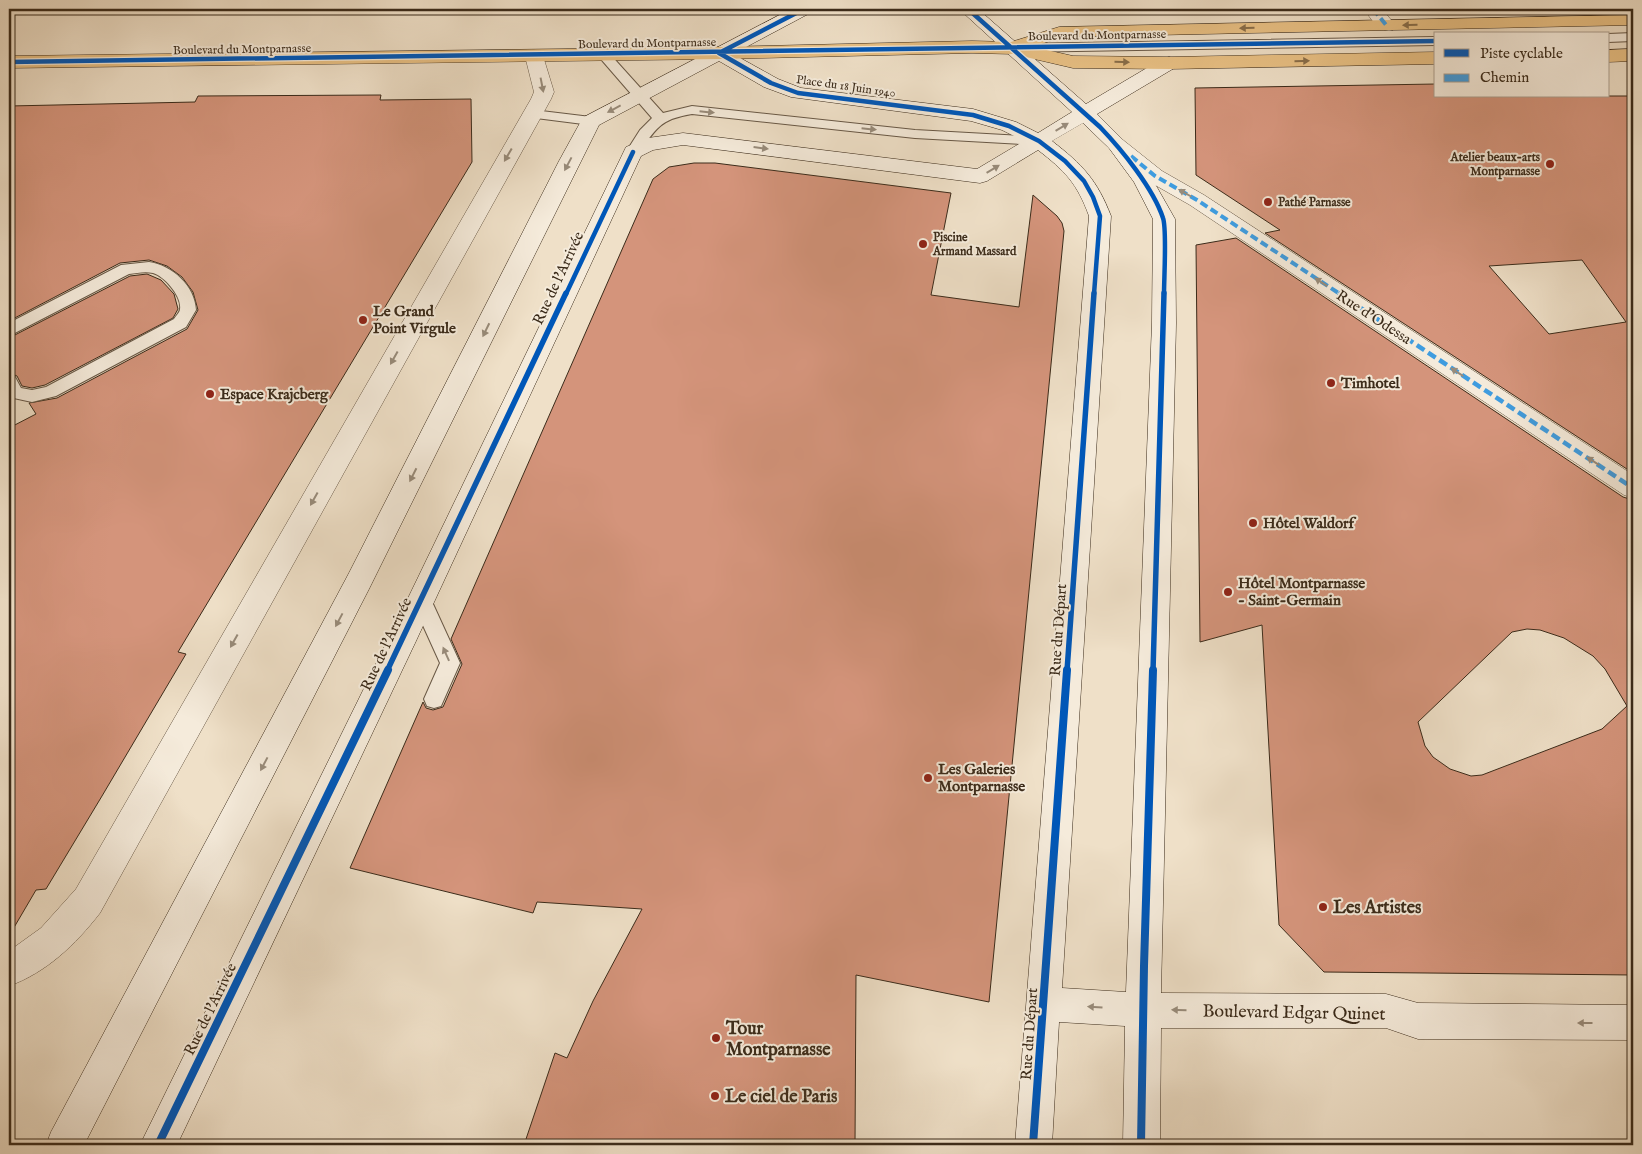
<svg xmlns="http://www.w3.org/2000/svg" width="1642" height="1154" font-family="'IM FELL English',serif">
	<style>
		.building { fill: #d4947b; stroke: #3b2b1a; fill-rule: evenodd }
		.lines { fill: none; stroke-linecap: round; stroke-linejoin: round }
		.lane-casing { stroke: #685846; stroke-width: 2 }
		.street-casing { stroke: #685846; stroke-width: 1 }
		.secondary-casing { stroke: #3b2b1a; stroke-width: 1 }
		.primary-casing { stroke: #3b2b1a; stroke-width: 1 }
		.lane { fill: #f5ebdb; fill-rule: evenodd }
		.street { fill: #f5ebdb; fill-rule: evenodd }
		.secondary { fill: #f5ebdb; fill-rule: evenodd }
		.primary { fill: #e8c084; fill-rule: evenodd }
		.quiet-far1 { stroke: #3f9cdf; stroke-width: 4; stroke-dasharray: 8 4; stroke-linecap: butt }
		.quiet { stroke: #3f9cdf; stroke-width: 4.5; stroke-dasharray: 9 4.5; stroke-linecap: butt }
		.cycleway-far2-casing { stroke: #f5ebdb; stroke-width: 7 }
		.cycleway-far1-casing { stroke: #f5ebdb; stroke-width: 9 }
		.cycleway-casing { stroke: #f5ebdb; stroke-width: 11 }
		.cycleway-far2 { stroke: #0057b8; stroke-width: 4.5 }
		.cycleway-far1 { stroke: #0057b8; stroke-width: 5.5 }
		.cycleway { stroke: #0057b8; stroke-width: 8 }
		.oneway { fill: #896e4a }
		.oneway2 { fill: #988b7a }
		.poi-dot { fill: #8f2418; stroke: #f5ebdb; stroke-width: 2 }
		.labels { text-anchor: middle; stroke-width: 4; stroke-linejoin: round; paint-order: stroke }
		.far-street-label { font-size: 12px; fill: #3b2b1a; stroke: #f5ebdb }
		.far-poi-label { font-size: 12px; font-weight: bold; fill: #3b2b1a; stroke: #f5ebdb; text-anchor: start }
		.street-label { font-size: 15px; fill: #3b2b1a; stroke: #f5ebdb }
		.poi-label { font-size: 15px; font-weight: bold; fill: #3b2b1a; stroke: #f5ebdb; text-anchor: start }
		.near-poi-label { font-size: 18px; font-weight: bold; fill: #3b2b1a; stroke: #f5ebdb; text-anchor: start }
		.near-street-label { font-size: 18px; fill: #3b2b1a; stroke: #f5ebdb }
	</style>
	<rect width="100%" height="100%" fill="#efe0c8"/>
	<filter id="stains"><feTurbulence type="fractalNoise" baseFrequency=".004" numOctaves="4"/><feColorMatrix values="0 0 0 0 .2 0 0 0 0 .09 0 0 0 0 .02 0 0 0 .5 -.17"/></filter>
	<radialGradient id="worn" r=".72"><stop offset=".6" stop-color="#630" stop-opacity="0"/><stop offset="1" stop-color="#630" stop-opacity=".3"/></radialGradient>
	<path class="building" d="M1436 84V96H1633V473L1265 233 1280 230 1196 175 1195 88ZM1582 260 1626 322 1549 334 1489 266Z
		M381 95 380 100 471 99 472 162 178 652 186 654 102 796 46 889 36 890 9 936V428L36 414 29 403 57 398 187 329 198 310 193 292 182 277 167 266 149 260 120 263 9 321V106L195 102 198 96Z
		M694 163H715L951 193 931 295 1019 307 1033 195 1057 216 1062 223 1064 231 989 1002 856 975 855 1145H524L555 1053 567 1058 593 1001 642 909 537 902 533 913 350 868 423 702 426 708 433 710 443 707 462 664 451 639 653 179 669 167Z
		M1236 238 1623 497 1633 500V975L1324 972 1279 925 1262 625 1200 642 1196 245ZM1527 629 1540 630 1564 638 1593 656 1605 669 1627 706 1602 729 1482 775 1471 776 1450 769 1433 757 1425 746 1418 722 1512 632Z
		M147 274 161 280 174 294 178 309 173 318 45 385 32 388 22 386 17 376 10 373 9 371V338L130 276Z"/>
	<g class="lines">
		<g class="lane-casing">
			<path id="lane" d="M1633 33V41L1608 42V34Z
				M1436 37V45L1013 52 1007 48 1013 44Z
				M604 51 608 52 663 113 692 106 915 130 1039 137 1044 138 1046 141 1044 144 1039 145 915 138 692 114C660 119 655 129 638 155H628L626 152 640 130 652 118 600 58 598 55 600 52Z
				M533 110 591 117 598 121 591 125 528 117 526 114Z
				M149 262C172 265 195 286 196 310L186 327 56 396 32 402 9 397V375L15 377 21 388 32 390 46 387 174 319C176 316 180 312 180 309 182 296 164 276 153 273 145 271 137 273 129 274L9 336V323L121 265Z
				M421 591 428 593 460 663 441 706 434 708 427 706 424 699 440 663 411 599 414 593Z"/>
		</g>
		<g class="street-casing">
			<path id="street" d="M1364 9H1382L1396 26 1393 30C1379 33 1372 20 1364 9Z
				M534 50 541 52 543 56 554 92 551 99 100 913C75 945 47 972 9 986V951L41 928 76 889 531 99 534 92 525 56 527 52Z
				M1116 138 1123 140 1162 171 1204 195 1633 475V498L1624 495 1190 205 1148 181 1109 148 1106 144 1109 140Z"/>
		</g>
		<g class="secondary-casing">
			<path id="secondary" d="M791 9H813L810 13 733 54 778 79 801 88 973 109 1016 122 1038 133 1072 112 959 9H978L1086 104 1162 59 1169 57 1176 59 1178 63 1176 67 1097 114 1123 140 1150 175 1175 219 1176 323 1161 993 1386 994 1418 1003 1633 1005V1040L1418 1039 1386 1028H1161L1160 1145H1123L1125 1026 1059 1022 1052 1145H1015L1089 216C1077 183 1065 171 1038 150L987 181 980 183 683 145 653 150 641 156 416 641 177 1145H140L396 623 626 147 648 138 683 133 977 169 1024 141 1002 130 971 121 791 97 764 87 719 61 599 125 369 589 84 1145H46L51 1132 349 573 559 161 581 121 584 117ZM1083 123 1109 148 1134 182 1153 219 1152 323 1126 992 1062 988 1111 216C1097 180 1083 165 1052 141Z"/>
		</g>
		<g class="primary-casing">
			<path id="primary" d="M1633 15V25L1061 37 1033 47 1073 56 1169 57 1436 52V64L1169 69 1073 68 1013 54 972 53 719 59 9 68V56L719 47 972 41 1011 42 1059 27Z
				M1633 49V61L1608 62V50Z"/>
		</g>
		<use href="#lane" class="lane"/>
		<use href="#street" class="street"/>
		<use href="#secondary" class="secondary"/>
		<use href="#primary" class="primary"/>
		<path class="quiet-far1" d="M1373 9 1387 26
			M1131 156 1155 176 1197 200 1340 294"/>
		<path class="quiet" d="M1338 293 1633 488"/>
		<g class="cycleway-far2-casing">
			<path id="cycleway-far2" d="M968 9 1100 127C1122 150 1153 188 1163 218 1167 229 1164 279 1164 294
				M721 52 804 9
				M719 53 771 83 798 93 973 115 1009 126 1039 141 1065 161 1084 181 1093 197 1100 216 1094 294
				M9 62 1436 41
				M566 294 633 152"/>
		</g>
		<g class="cycleway-far1-casing">
			<path id="cycleway-far1" d="M387 671 566 293
				M1067 671 1094 293
				M1153 671 1164 293"/>
		</g>
		<g class="cycleway-casing">
			<path id="cycleway" d="M158 1145 388 670
				M1033 1145 1067 670
				M1141 1145 1144 966 1153 670"/>
		</g>
		<use href="#cycleway-far2" class="cycleway-far2"/>
		<use href="#cycleway-far1" class="cycleway-far1"/>
		<use href="#cycleway" class="cycleway"/>
	</g>
	<defs><path id="oneway-solid" d="M-6-.8H1V-3.2L6.5 0L1 3.2V.8H-6Z" transform="scale(1.25)"/></defs>
	<g class="oneway">
		<use href="#oneway-solid" transform="translate(1410 25) rotate(179)"/>
		<use href="#oneway-solid" transform="translate(1247 28) rotate(179)"/>
		<use href="#oneway-solid" transform="translate(1302 61) rotate(-1)"/>
		<use href="#oneway-solid" transform="translate(1122 62) rotate(1)"/>
	</g>
	<g class="oneway2">
		<use href="#oneway-solid" transform="translate(542 85) rotate(79)"/>
		<use href="#oneway-solid" transform="translate(614 109) rotate(152)"/>
		<use href="#oneway-solid" transform="translate(707 112) rotate(6)"/>
		<use href="#oneway-solid" transform="translate(1062 127) rotate(-31)"/>
		<use href="#oneway-solid" transform="translate(869 129) rotate(6)"/>
		<use href="#oneway-solid" transform="translate(761 148) rotate(7)"/>
		<use href="#oneway-solid" transform="translate(508 155) rotate(120)"/>
		<use href="#oneway-solid" transform="translate(568 164) rotate(118)"/>
		<use href="#oneway-solid" transform="translate(993 169) rotate(-31)"/>
		<use href="#oneway-solid" transform="translate(1185 193) rotate(-150)"/>
		<use href="#oneway-solid" transform="translate(1321 282) rotate(-147)"/>
		<use href="#oneway-solid" transform="translate(486 330) rotate(116)"/>
		<use href="#oneway-solid" transform="translate(394 358) rotate(119)"/>
		<use href="#oneway-solid" transform="translate(1457 372) rotate(-147)"/>
		<use href="#oneway-solid" transform="translate(1593 461) rotate(-147)"/>
		<use href="#oneway-solid" transform="translate(413 475) rotate(117)"/>
		<use href="#oneway-solid" transform="translate(314 499) rotate(119)"/>
		<use href="#oneway-solid" transform="translate(339 620) rotate(118)"/>
		<use href="#oneway-solid" transform="translate(234 641) rotate(119)"/>
		<use href="#oneway-solid" transform="translate(446 654) rotate(-114)"/>
		<use href="#oneway-solid" transform="translate(264 764) rotate(118)"/>
		<use href="#oneway-solid" transform="translate(1095 1007) rotate(-177)"/>
		<use href="#oneway-solid" transform="translate(1179 1010) rotate(-179)"/>
		<use href="#oneway-solid" transform="translate(1585 1023) rotate(-180)"/>
	</g>
	<g class="poi-dot">
		<circle cx="1550" cy="164" r="5"/>
		<circle cx="1268" cy="202" r="5"/>
		<circle cx="923" cy="244" r="5"/>
		<circle cx="363" cy="320" r="5"/>
		<circle cx="1331" cy="383" r="5"/>
		<circle cx="210" cy="394" r="5"/>
		<circle cx="1253" cy="523" r="5"/>
		<circle cx="1228" cy="592" r="5"/>
		<circle cx="928" cy="778" r="5"/>
		<circle cx="1323" cy="907" r="5"/>
		<circle cx="716" cy="1038" r="5"/>
		<circle cx="715" cy="1096" r="5"/>
	</g>
	<g class="labels">
		<g class="far-street-label">
			<text transform="translate(1097 35) rotate(-1)" y="4">Boulevard du Montparnasse</text>
			<text transform="translate(647 43) rotate(-1)" y="4">Boulevard du Montparnasse</text>
			<text transform="translate(242 49) rotate(-1)" y="4">Boulevard du Montparnasse</text>
			<text transform="translate(846 86) rotate(8)" y="4">Place du 18 Juin 1940</text>
		</g>
		<g class="far-poi-label">
			<text x="1540" y="161" text-anchor="end">Atelier beaux-arts<tspan x="1540" dy="14">Montparnasse</tspan></text>
			<text x="1278" y="206">Pathé Parnasse</text>
			<text x="933" y="241">Piscine<tspan x="933" dy="14">Armand Massard</tspan></text>
		</g>
		<g class="street-label">
			<text transform="translate(558 278) rotate(-65)" y="5">Rue de l'Arrivée</text>
			<text transform="translate(1374 317) rotate(33)" y="5">Rue d'Odessa</text>
			<text transform="translate(1058 630) rotate(-86)" y="5">Rue du Départ</text>
			<text transform="translate(386 644) rotate(-65)" y="5">Rue de l'Arrivée</text>
			<text transform="translate(210 1009) rotate(-64)" y="5">Rue de l'Arrivée</text>
			<text transform="translate(1029 1034) rotate(-86)" y="5">Rue du Départ</text>
		</g>
		<g class="poi-label">
			<text x="373" y="316">Le Grand<tspan x="373" dy="17">Point Virgule</tspan></text>
			<text x="1341" y="388">Timhotel</text>
			<text x="220" y="399">Espace Krajcberg</text>
			<text x="1263" y="528">Hôtel Waldorf</text>
			<text x="1238" y="588">Hôtel Montparnasse<tspan x="1238" dy="17">- Saint-Germain</tspan></text>
			<text x="938" y="774">Les Galeries<tspan x="938" dy="17">Montparnasse</tspan></text>
		</g>
		<g class="near-poi-label">
			<text x="1333" y="913">Les Artistes</text>
			<text x="726" y="1034">Tour<tspan x="726" dy="21">Montparnasse</tspan></text>
			<text x="725" y="1102">Le ciel de Paris</text>
		</g>
		<g class="near-street-label">
			<text transform="translate(1294 1012) rotate(1)" y="6">Boulevard Edgar Quinet</text>
		</g>
	</g>
	<rect width="1642" height="1154" fill="none" stroke="#efe0c8" stroke-width="30"/>
	<rect x="10" y="10" width="1622" height="1134" fill="none" stroke="#3b2b1a" stroke-width="2.5"/>
	<rect x="15" y="15" width="1612" height="1124" fill="none" stroke="#3b2b1a"/>
	<rect x="1434" y="32" width="175" height="65" fill="#f5ebdb" stroke="#ab9e8e"/>
	<rect x="1444" y="49" width="25" height="8" fill="#0057b8" stroke="#ab9e8e"/>
	<text x="1480" y="58" font-size="15" fill="#3b2b1a">Piste cyclable</text>
	<rect x="1444" y="74" width="25" height="8" fill="#3f9cdf" stroke="#ab9e8e"/>
	<text x="1480" y="82" font-size="15" fill="#3b2b1a">Chemin</text>
	<rect width="100%" height="100%" filter="url(#stains)"/>
	<rect width="100%" height="100%" fill="url(#worn)"/>
</svg>
